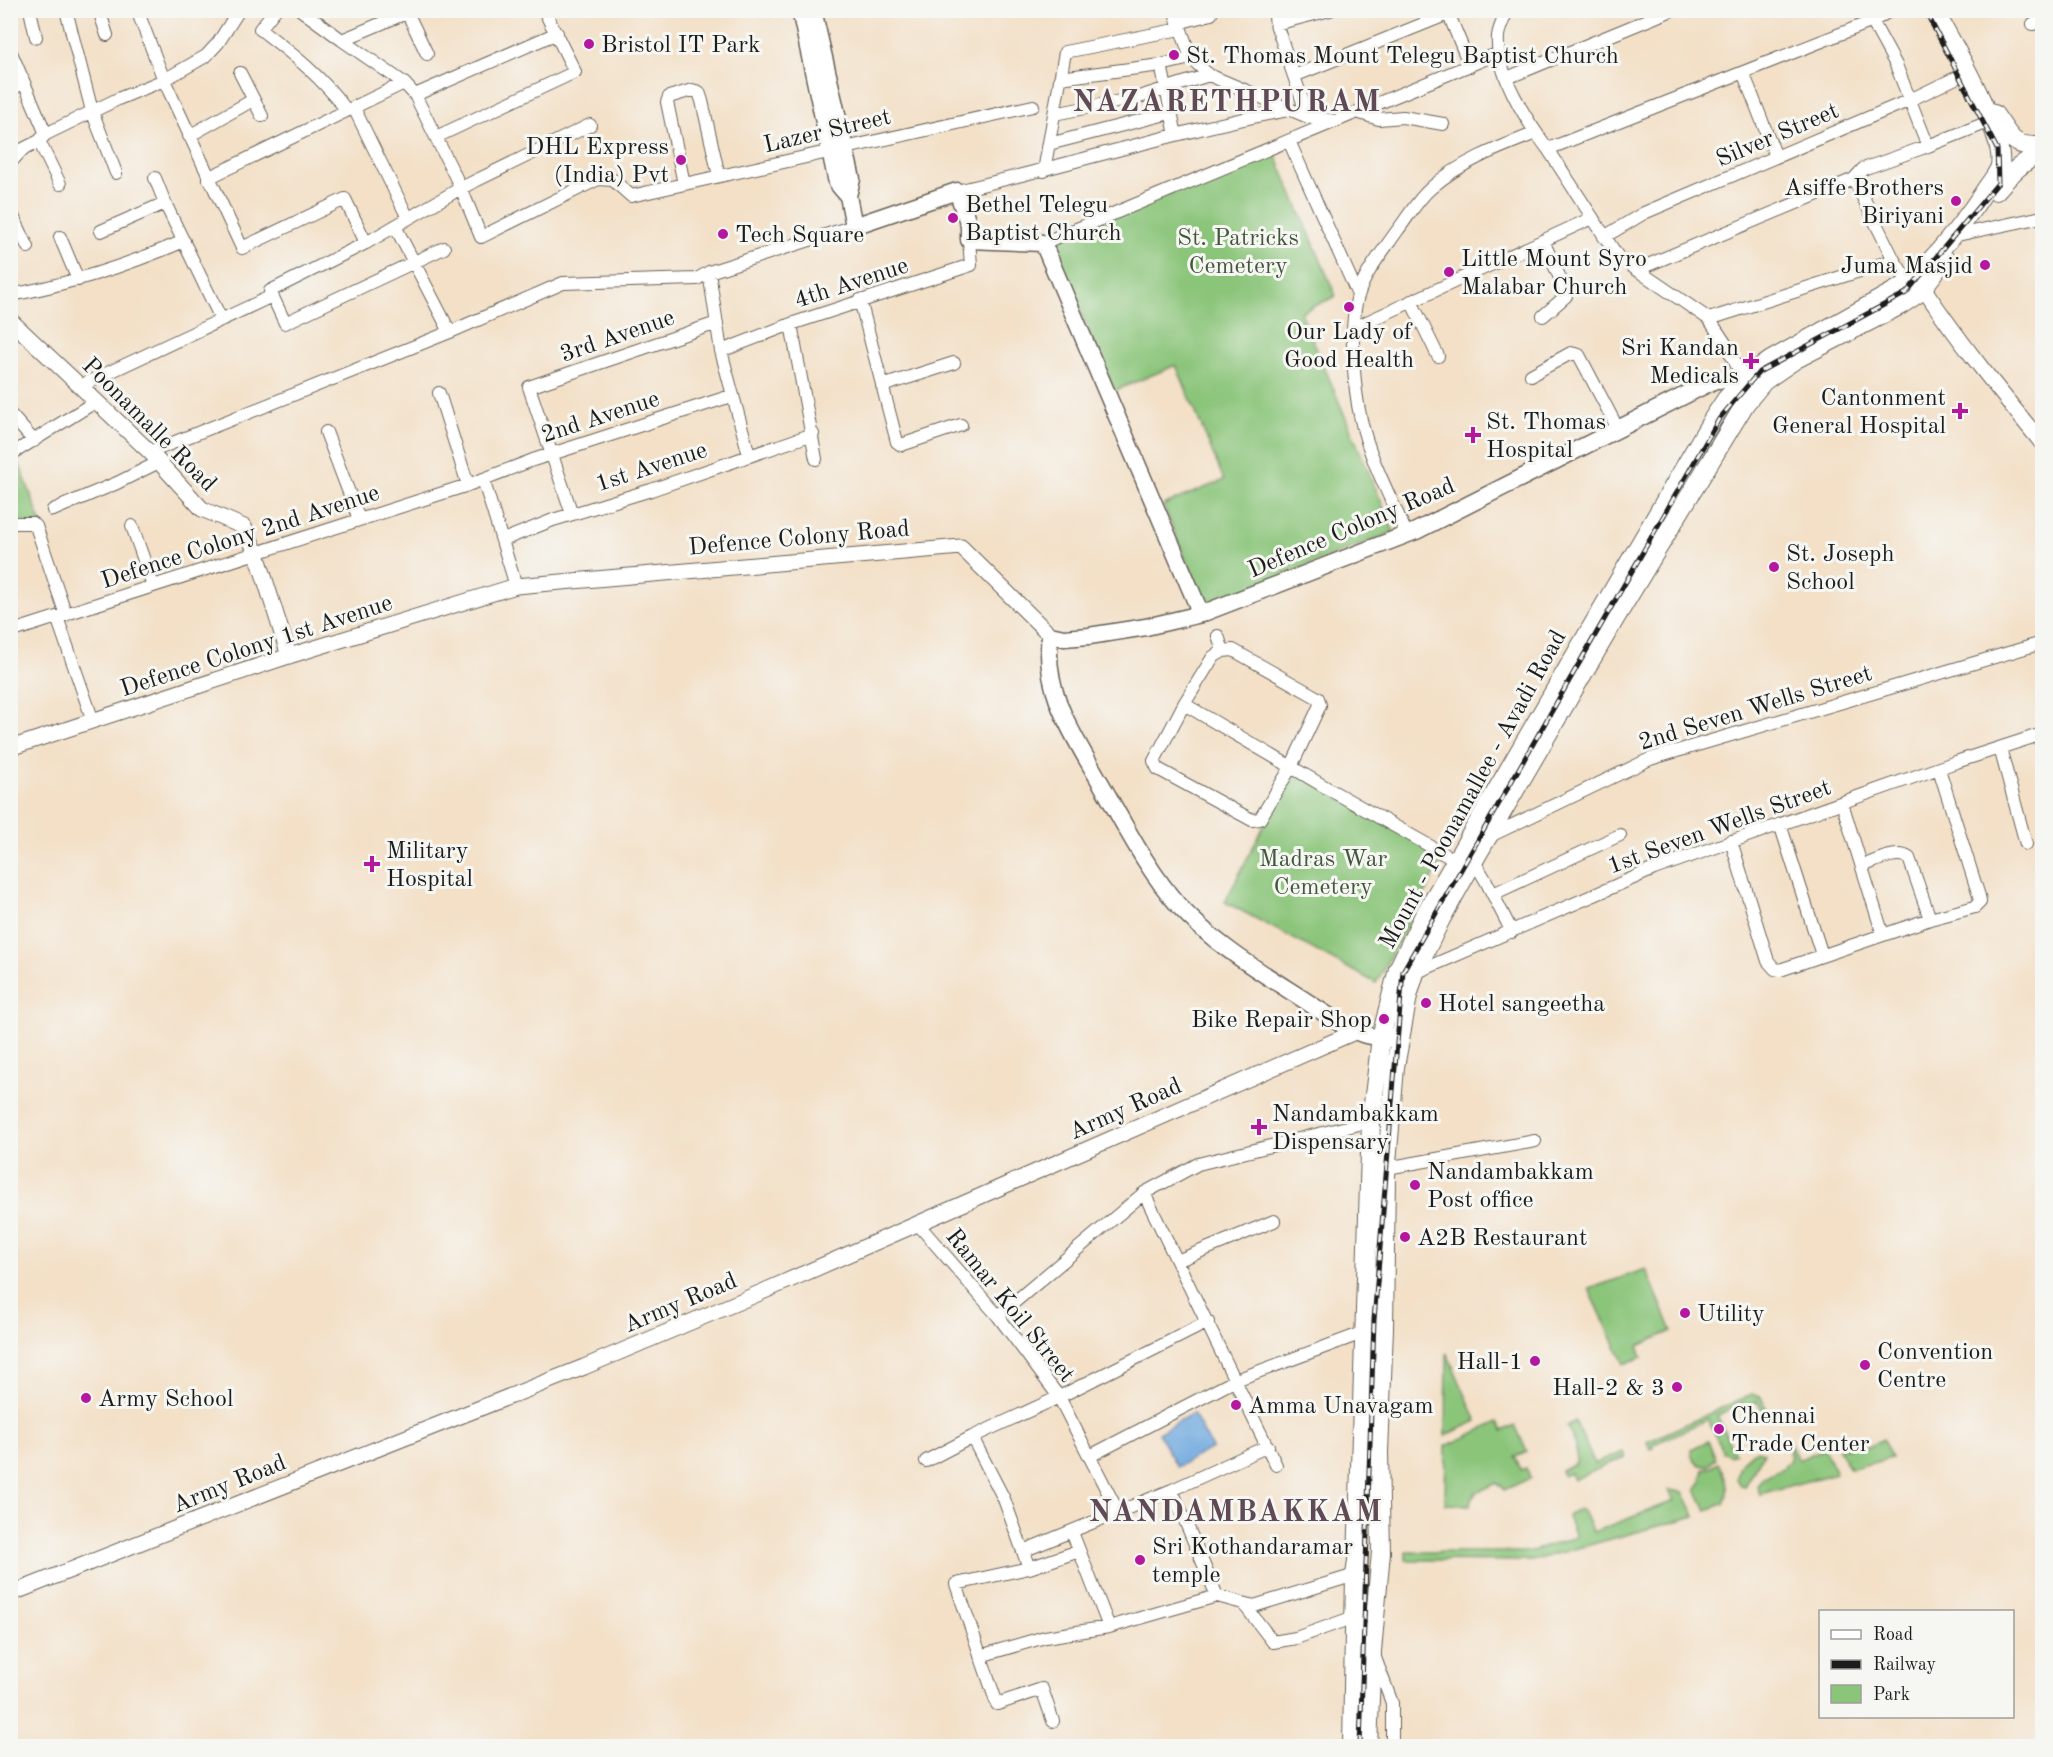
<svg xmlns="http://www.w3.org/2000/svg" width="2053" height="1757" font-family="'Old Standard TT',serif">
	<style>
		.green { fill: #8bc57a; stroke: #54704b; stroke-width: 1.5 }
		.water { fill: #70a9df; stroke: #46627e; stroke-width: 1.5 }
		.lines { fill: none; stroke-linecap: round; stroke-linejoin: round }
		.minor-casing { stroke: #676158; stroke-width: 14 }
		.tertiary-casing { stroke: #676158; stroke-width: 17 }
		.secondary-casing { stroke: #676158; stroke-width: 19 }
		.primary-casing { stroke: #676158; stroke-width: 20 }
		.minor { stroke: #fff; stroke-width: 12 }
		.tertiary { stroke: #fff; stroke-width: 15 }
		.secondary { stroke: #fff; stroke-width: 16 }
		.primary { stroke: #fff; stroke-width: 18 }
		.rail-casing { stroke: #1c1c1c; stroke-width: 5 }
		.rail { stroke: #f6f6f2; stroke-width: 3; stroke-dasharray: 9; stroke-linecap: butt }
		.poi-dot { fill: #b5179e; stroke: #f6f6f2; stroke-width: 2 }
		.labels { text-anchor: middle; stroke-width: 6; stroke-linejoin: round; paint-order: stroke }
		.poi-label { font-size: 24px; fill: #1c1c1c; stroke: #f6f6f2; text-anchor: start }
		.street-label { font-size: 24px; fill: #1c1c1c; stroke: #f6f6f2 }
		.park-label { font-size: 24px; fill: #43573d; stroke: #f6f6f2 }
		.district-label { font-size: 30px; font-weight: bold; letter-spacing: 1.5px; fill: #604a56; stroke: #f6f6f2 }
	</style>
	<rect width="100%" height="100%" fill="#f6f6f2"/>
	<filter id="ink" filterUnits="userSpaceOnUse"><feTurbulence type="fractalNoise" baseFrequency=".0167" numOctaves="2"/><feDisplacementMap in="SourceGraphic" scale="12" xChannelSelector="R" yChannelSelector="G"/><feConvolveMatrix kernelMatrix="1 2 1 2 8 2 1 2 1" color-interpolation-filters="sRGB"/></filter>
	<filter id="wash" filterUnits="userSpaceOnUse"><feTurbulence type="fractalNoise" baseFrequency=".008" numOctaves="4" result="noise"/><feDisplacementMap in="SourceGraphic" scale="24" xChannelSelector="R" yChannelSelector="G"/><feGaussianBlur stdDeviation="1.35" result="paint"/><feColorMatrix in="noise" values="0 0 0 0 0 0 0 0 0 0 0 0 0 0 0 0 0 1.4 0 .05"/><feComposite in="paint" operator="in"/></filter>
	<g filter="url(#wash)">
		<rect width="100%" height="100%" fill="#f3e0c7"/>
		<path class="green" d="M1273 149 1336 296 1301 312 1394 532 1205 605 1163 505 1224 480 1176 365 1114 391 1051 243Z
			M10 450 21 468 42 525 11 536Z
			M1292 771 1445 856 1376 983 1225 902Z
			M1646 1269 1672 1331 1638 1346 1642 1357 1624 1364 1589 1289Z
			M1447 1353 1477 1421 1446 1435Z
			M1752 1394 1761 1397 1769 1414 1765 1416 1757 1401 1747 1407 1744 1402 1717 1416 1735 1454 1730 1456 1722 1451 1708 1419 1653 1445 1654 1448 1650 1449 1647 1442Z
			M1575 1421 1595 1464 1623 1452 1625 1457 1573 1480 1570 1473 1563 1476 1561 1471 1576 1463V1446L1567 1426Z
			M1498 1422 1503 1431 1515 1425 1527 1452 1515 1457 1521 1470 1526 1468 1531 1478 1504 1490 1501 1485 1499 1486 1497 1483 1475 1493 1476 1495 1471 1498 1470 1505 1445 1504 1446 1446Z
			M1787 1438 1798 1460 1824 1449 1836 1473 1760 1494 1757 1486 1763 1477 1785 1467V1464L1789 1462 1791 1454 1789 1453 1790 1449 1785 1440Z
			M1858 1439 1864 1449 1883 1439 1891 1458 1850 1469 1838 1449 1844 1446 1846 1449 1856 1443 1855 1440Z
			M1708 1441 1716 1458 1708 1466C1696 1466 1691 1460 1691 1449Z
			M1758 1450 1764 1453 1744 1486 1741 1485 1737 1479C1738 1465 1745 1455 1758 1450Z
			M1718 1463C1725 1476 1731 1489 1724 1504L1706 1510 1696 1489 1701 1482 1704 1469 1710 1468Z
			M1669 1490 1683 1492 1695 1516 1531 1561 1406 1560V1552H1529L1576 1537 1568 1517 1570 1513 1579 1509 1583 1511 1593 1532 1674 1501Z"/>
		<path class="water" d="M1193 1413 1212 1448 1177 1467 1158 1433Z"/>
	</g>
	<g filter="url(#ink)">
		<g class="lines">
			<g class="minor-casing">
				<path id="minor" d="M30 10 36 37
					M66 10 92 111 116 173
					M99 10 107 35
					M137 10 164 80 242 248 345 199 366 243
					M275 10 260 29C293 54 323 78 347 111
					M301 10 342 40 413 10
					M406 10 427 54
					M1174 10 1191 58 1209 75 1308 117 1336 121
					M1274 10 1276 24 1308 117
					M1447 10 1470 66
					M1508 10C1504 18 1499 27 1498 36 1495 71 1527 122 1548 149L1618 257 1709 319 1725 343 1744 379
					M1866 10 1896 65 1928 146
					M1178 23 1211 14
					M1276 24 1330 10
					M2033 24 2042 20
					M342 40 404 83 415 95 461 188 481 237 598 179 613 180 631 196 1033 106
					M10 50 46 134
					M1161 65 1176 135
					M1743 72 1776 157
					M240 73 262 116
					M1294 76 1448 14
					M1060 78 1161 65 1191 58
					M1507 78 1672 10
					M10 92 23 81
					M415 95 557 33
					M354 108 408 218
					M1357 112 1379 119 1403 117 1443 124
					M1054 114 1136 98 1209 75
					M189 136 253 100
					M436 137 575 72 544 10
					M39 141 60 184
					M1289 141 1358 295
					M1049 144 1170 113
					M1548 149 1873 21 1891 10
					M10 163 23 149 39 141 46 134 118 99 164 80 206 56 218 43 239 10
					M1044 171 1065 52 1180 29
					M155 178 165 203
					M208 178 404 83
					M1854 179 1894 260 1909 283
					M684 184 667 102 669 97 692 90 699 92 702 101 719 176
					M957 191C1068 165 1177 131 1288 110
					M10 210 28 247
					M395 226 450 332
					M101 231 165 203 221 319
					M1962 234 2042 217
					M60 237 78 280
					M1604 237 1644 213 1910 100 1968 72
					M1543 241 1566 291V296L1543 316
					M1043 243 1499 53
					M444 248 285 323 270 291 366 243 461 188 590 125
					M1636 270 1854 179 1863 169 1928 146 1996 119
					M709 272 721 351 749 455
					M10 295C71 284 128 265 184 241
					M860 300 897 442 901 445 961 425
					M1411 301 1438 356
					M1709 319 1894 260
					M791 324 816 459
					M1354 328 1592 218
					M721 351 791 324 971 265 969 240
					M1531 375 1571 353 1579 355 1618 429
					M80 386 272 296
					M882 386 954 363
					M439 393 468 485
					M10 414 34 441
					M326 432 359 519
					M150 452 450 332 563 283 697 279 709 272 854 226
					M10 455 95 402
					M483 479 516 586
					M53 510 117 483 159 462
					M572 514 529 387 717 323
					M15 523H32L36 526 66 615
					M132 526 153 586
					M1407 535C1391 498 1370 460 1361 420 1354 390 1348 322 1359 293 1366 271 1384 250 1397 231 1408 217 1417 200 1431 188 1460 162 1500 147 1536 133
					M503 540 553 520 651 490 813 434
					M57 617 93 721
					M10 632 468 485 533 460 731 396
					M1218 636 1223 651
					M1184 704 1213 657 1223 651 1233 650 1318 698 1320 705 1291 767 1260 819 1252 820 1158 769 1154 761 1184 704 1327 788 1460 863
					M2000 748 2026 844
					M1842 803 1883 935
					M1780 824 1822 955
					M1490 836 1650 759 2042 643
					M1731 841 1768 961 1775 969 1780 970 1930 919 1975 907 1980 902 1979 896 1939 769
					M1474 861 1486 881 1512 932
					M1862 866C1874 862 1897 849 1909 858L1930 919
					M1493 894 1620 835
					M1415 973 1654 869 1956 762 2042 734
					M1387 1168 1535 1141
					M1144 1193 1276 1465
					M917 1223 998 1316 1059 1397 1118 1512
					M1177 1261 1274 1221
					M998 1316 1144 1193 1198 1164 1371 1121
					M972 1437 1004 1499 1029 1568
					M1090 1456 1236 1380 1365 1332
					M926 1461 972 1437 1059 1397 1208 1322
					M1172 1490 1217 1596
					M1072 1532 1109 1627
					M1023 1551 1172 1490 1268 1446
					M1243 1603 1273 1642 1296 1638 1354 1617
					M1374 1655 1392 1703V1746
					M980 1656 1045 1637 1109 1627 1217 1596 1254 1606 1355 1575
					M1053 1721 1042 1689 997 1704 956 1584 1029 1568 1079 1551"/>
			</g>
			<g class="tertiary-casing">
				<path id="tertiary" d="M1924 289C1960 343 2001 393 2042 443
					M10 320 150 452 202 509 244 527 257 554 289 656
					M10 748 289 656 516 586 961 547 1050 635
					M10 1594 584 1367 762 1292 1357 1031"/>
			</g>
			<g class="secondary-casing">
				<path id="secondary" d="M800 10 837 183 848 196
					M813 10 852 179 848 196 854 226 957 191 969 225V240L1043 243 1201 614
					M1393 1039C1384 1038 1375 1037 1366 1035 1345 1029 1314 1006 1295 994 1254 968 1212 942 1179 906 1145 868 1122 819 1096 775 1070 730 1043 689 1050 635L1064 638 1089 636 1146 627 1201 614 1416 531 1715 380 1744 379"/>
			</g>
			<g class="primary-casing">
				<path id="primary" d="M1994 114C2012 138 2010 147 2042 146
					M1996 191C2009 176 2022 160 2042 154
					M1352 1746 1355 1575 1357 1561 1371 1121 1381 1037 1398 969 1424 915 1712 420 1726 399 1744 379 1771 360 1909 283C1939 254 1966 220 1988 186 1992 180 1998 173 2000 166 2006 135 1951 40 1934 10
					M1368 1746 1372 1651 1381 1552 1379 1452 1384 1328 1386 1175 1395 1067 1408 996 1415 973 1441 919 1469 869 1615 619 1745 404 1764 381 1796 359 1901 305 1919 293 1945 259"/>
			</g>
			<use href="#minor" class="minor"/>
			<use href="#tertiary" class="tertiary"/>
			<use href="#secondary" class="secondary"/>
			<use href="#primary" class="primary"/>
			<g class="rail-casing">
				<path id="rail" d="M1360 1746 1374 1320 1403 971 1719 419 1759 372 1906 293 1998 183 1997 149 1925 10"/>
			</g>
			<use href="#rail" class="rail"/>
		</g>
	</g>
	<g class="poi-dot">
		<circle cx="589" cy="44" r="6"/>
		<circle cx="1174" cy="55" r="6"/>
		<circle cx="681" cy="160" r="6"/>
		<circle cx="1956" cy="201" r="6"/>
		<circle cx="953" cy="218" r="6"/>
		<circle cx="723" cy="234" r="6"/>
		<circle cx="1985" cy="265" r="6"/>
		<circle cx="1449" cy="272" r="6"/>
		<circle cx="1349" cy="307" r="6"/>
		<path d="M1748 352h6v6h6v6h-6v6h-6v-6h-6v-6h6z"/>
		<path d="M1957 402h6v6h6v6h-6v6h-6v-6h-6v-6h6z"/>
		<path d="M1470 426h6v6h6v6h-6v6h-6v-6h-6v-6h6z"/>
		<circle cx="1774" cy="567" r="6"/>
		<path d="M369 855h6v6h6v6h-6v6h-6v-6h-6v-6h6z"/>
		<circle cx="1426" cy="1003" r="6"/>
		<circle cx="1384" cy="1019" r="6"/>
		<path d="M1256 1118h6v6h6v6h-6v6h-6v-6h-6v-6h6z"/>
		<circle cx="1415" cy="1185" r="6"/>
		<circle cx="1405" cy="1237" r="6"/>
		<circle cx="1685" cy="1313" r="6"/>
		<circle cx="1535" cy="1361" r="6"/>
		<circle cx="1865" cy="1365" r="6"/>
		<circle cx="1677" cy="1387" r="6"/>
		<circle cx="86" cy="1398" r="6"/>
		<circle cx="1236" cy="1405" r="6"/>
		<circle cx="1719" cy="1429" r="6"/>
		<circle cx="1140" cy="1560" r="6"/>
	</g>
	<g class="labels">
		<g class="poi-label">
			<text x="601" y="52">Bristol IT Park</text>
			<text x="1186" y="63">St. Thomas Mount Telegu Baptist Church</text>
			<text x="669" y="154" text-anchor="end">DHL Express<tspan x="669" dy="28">(India) Pvt</tspan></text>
			<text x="1944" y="195" text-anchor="end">Asiffe Brothers<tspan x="1944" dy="28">Biriyani</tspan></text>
			<text x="965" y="212">Bethel Telegu<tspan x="965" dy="28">Baptist Church</tspan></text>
			<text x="735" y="242">Tech Square</text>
			<text x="1461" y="266">Little Mount Syro<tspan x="1461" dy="28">Malabar Church</tspan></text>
			<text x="1973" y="273" text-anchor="end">Juma Masjid</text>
			<text x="1349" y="339" text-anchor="middle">Our Lady of<tspan x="1349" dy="28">Good Health</tspan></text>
			<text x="1739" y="355" text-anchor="end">Sri Kandan<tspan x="1739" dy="28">Medicals</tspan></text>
			<text x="1946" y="405" text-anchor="end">Cantonment<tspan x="1946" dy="28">General Hospital</tspan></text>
			<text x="1486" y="429">St. Thomas<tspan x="1486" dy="28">Hospital</tspan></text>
			<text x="1786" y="561">St. Joseph<tspan x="1786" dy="28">School</tspan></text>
			<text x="386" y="858">Military<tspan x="386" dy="28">Hospital</tspan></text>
			<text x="1438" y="1011">Hotel sangeetha</text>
			<text x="1372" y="1027" text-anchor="end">Bike Repair Shop</text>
			<text x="1272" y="1121">Nandambakkam<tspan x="1272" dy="28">Dispensary</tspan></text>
			<text x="1427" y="1179">Nandambakkam<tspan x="1427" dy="28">Post office</tspan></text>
			<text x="1417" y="1245">A2B Restaurant</text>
			<text x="1697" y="1321">Utility</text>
			<text x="1877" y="1359">Convention<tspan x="1877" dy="28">Centre</tspan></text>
			<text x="1523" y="1369" text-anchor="end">Hall-1</text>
			<text x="1665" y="1395" text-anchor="end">Hall-2 &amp; 3</text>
			<text x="98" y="1406">Army School</text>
			<text x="1248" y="1413">Amma Unavagam</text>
			<text x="1731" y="1423">Chennai<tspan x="1731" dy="28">Trade Center</tspan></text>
			<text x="1152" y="1554">Sri Kothandaramar<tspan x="1152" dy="28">temple</tspan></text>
		</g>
		<g class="street-label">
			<text transform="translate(827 130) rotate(-13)" y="8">Lazer Street</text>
			<text transform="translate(1777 134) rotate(-23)" y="8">Silver Street</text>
			<text transform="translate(851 282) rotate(-18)" y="8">4th Avenue</text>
			<text transform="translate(617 335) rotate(-19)" y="8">3rd Avenue</text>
			<text transform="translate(600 416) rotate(-18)" y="8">2nd Avenue</text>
			<text transform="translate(150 424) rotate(45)" y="8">Poonamalle Road</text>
			<text transform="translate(651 466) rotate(-18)" y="8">1st Avenue</text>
			<text transform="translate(1351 527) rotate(-23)" y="8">Defence Colony Road</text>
			<text transform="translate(240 536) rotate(-18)" y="8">Defence Colony 2nd Avenue</text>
			<text transform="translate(799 537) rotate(-5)" y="8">Defence Colony Road</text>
			<text transform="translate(256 645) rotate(-18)" y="8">Defence Colony 1st Avenue</text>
			<text transform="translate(1755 707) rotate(-17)" y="8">2nd Seven Wells Street</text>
			<text transform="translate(1472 789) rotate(-61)" y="8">Mount - Poonamallee - Avadi Road</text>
			<text transform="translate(1719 826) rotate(-20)" y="8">1st Seven Wells Street</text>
			<text transform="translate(1125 1108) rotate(-24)" y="8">Army Road</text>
			<text transform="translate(680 1302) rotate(-23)" y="8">Army Road</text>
			<text transform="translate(1011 1305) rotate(51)" y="8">Ramar Koil Street</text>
			<text transform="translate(229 1483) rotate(-22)" y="8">Army Road</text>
		</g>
		<g class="park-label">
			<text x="1238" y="245">St. Patricks<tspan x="1238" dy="28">Cemetery</tspan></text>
			<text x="1323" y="866">Madras War<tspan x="1323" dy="28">Cemetery</tspan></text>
		</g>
		<g class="district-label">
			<text x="1227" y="111">NAZARETHPURAM</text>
			<text x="1236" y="1521">NANDAMBAKKAM</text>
		</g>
	</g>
	<rect width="2053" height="1757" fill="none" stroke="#f6f6f2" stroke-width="36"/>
	<rect x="1819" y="1610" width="195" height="108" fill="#f6f6f2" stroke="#9f9f9c" stroke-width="1.5"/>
	<rect x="1831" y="1630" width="30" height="9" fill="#ffffff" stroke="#9f9f9c" stroke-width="1.5"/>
	<text x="1873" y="1640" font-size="18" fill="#1c1c1c">Road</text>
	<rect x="1831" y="1660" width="30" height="9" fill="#1c1c1c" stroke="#9f9f9c" stroke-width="1.5"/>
	<text x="1873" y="1670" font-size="18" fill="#1c1c1c">Railway</text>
	<rect x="1831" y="1685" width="30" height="18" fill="#8bc57a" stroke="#9f9f9c" stroke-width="1.5"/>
	<text x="1873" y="1700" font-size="18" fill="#1c1c1c">Park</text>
</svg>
